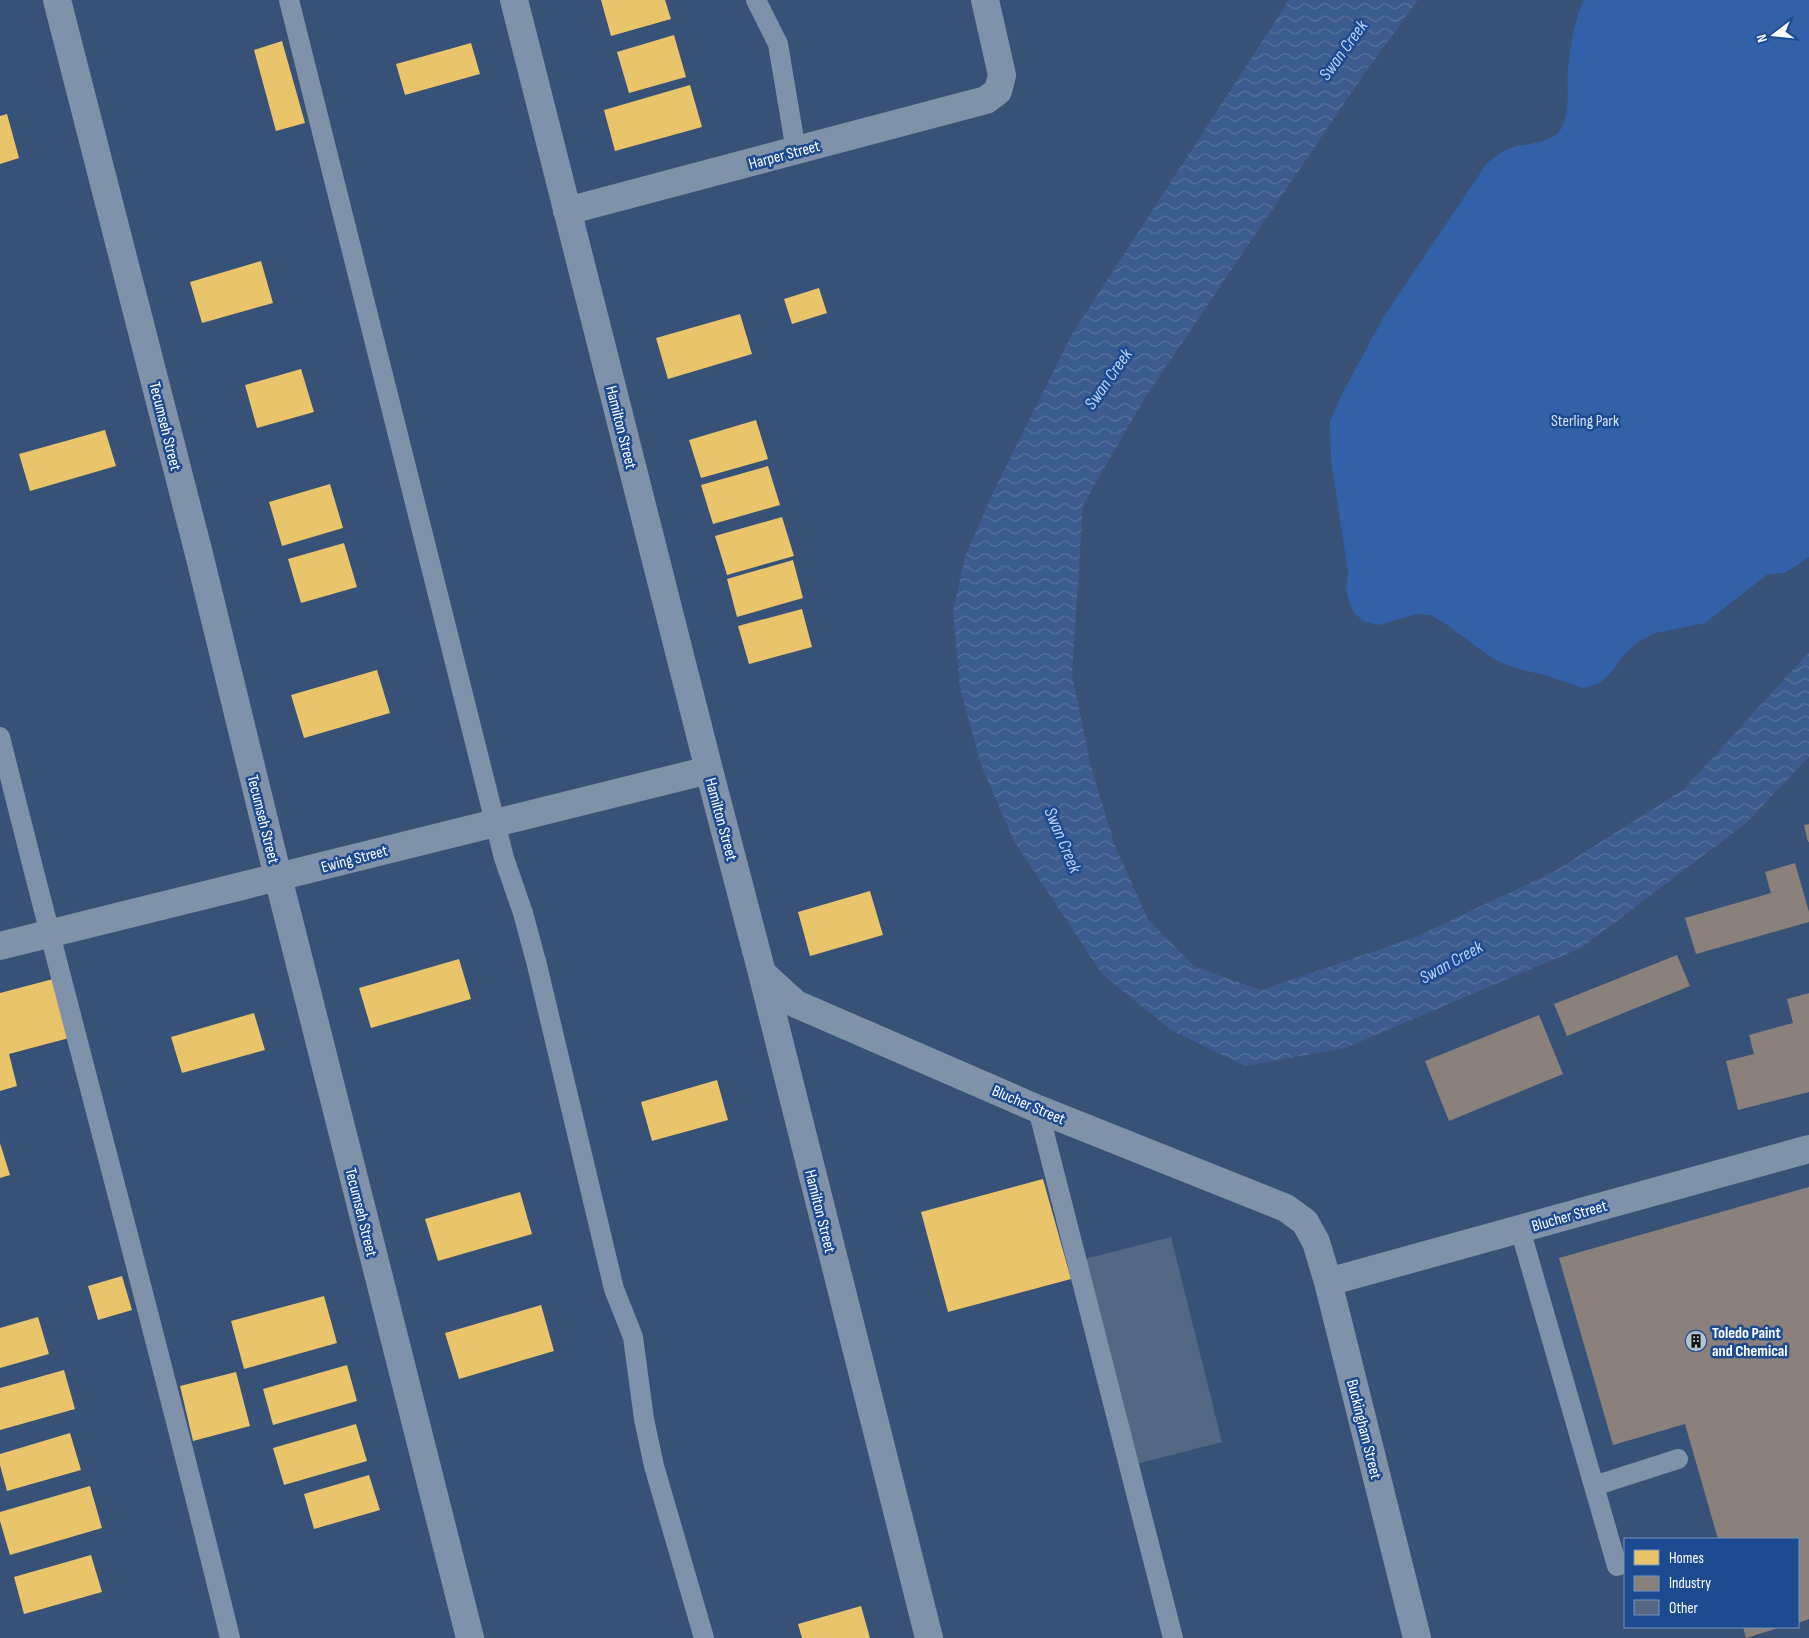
<svg xmlns="http://www.w3.org/2000/svg" width="1809" height="1638" font-family="'Sofia Sans Condensed',sans-serif">
	<style>
		.park { fill: #3261a7 }
		.water { fill: url(#water-waves) }
		.homes { fill: #e9c46a }
		.industry { fill: #8a817c }
		.building { fill: #546886 }
		.lines { fill: none; stroke-linecap: round; stroke-linejoin: round }
		.lane { stroke: #8092a9; stroke-width: 20 }
		.street { stroke: #8092a9; stroke-width: 28 }
		.labels { text-anchor: middle; stroke-width: 5; stroke-linejoin: round; paint-order: stroke }
		.street-label { font-size: 16px; fill: #fff; stroke: #1d4b91 }
		.park-label { font-size: 16px; fill: #d4e3fa; stroke: #1d4b91 }
		.poi-label { font-size: 16px; font-weight: bold; fill: #fff; stroke: #1d4b91; text-anchor: start }
		.water-label { font-size: 18px; font-style: italic; fill: #bad2f5; stroke: #1d4b91 }
	</style>
	<defs>
		<pattern id="water-waves" width="16" height="10" patternUnits="userSpaceOnUse" patternTransform="scale(1.25)"><rect width="16" height="10" fill="#3c5b8e"/><path d="M0 5q4-4 8 0t8 0" fill="none" stroke="#59749f"/></pattern>
	</defs>
	<rect width="100%" height="100%" fill="#385176"/>
	<path class="park" d="M1584 0H1809V557L1785 573 1768 574 1705 623 1656 633 1636 643 1625 654 1609 675 1598 684 1583 688 1547 676 1509 666 1492 658 1443 622 1430 615 1417 614 1379 625 1365 622 1355 614 1349 602 1346 589 1348 572 1331 460 1330 421 1342 394 1383 318 1487 163C1494 158 1502 151 1510 148 1522 144 1543 144 1554 136 1573 124 1566 86 1568 67 1571 45 1574 20 1584 0Z"/>
	<path class="water" d="M1289 0H1418L1360 80 1144 399 1083 505 1072 675 1091 767 1115 846 1148 919 1195 967 1261 990 1413 938 1555 871 1684 789 1809 652V757L1745 824 1581 948 1345 1048 1245 1066 1171 1030 1102 974 1014 841 981 765 960 688 953 611 966 554 996 486 1072 334Z"/>
	<path class="homes" d="M601 0H665L671 19 611 36Z
		M674 35 686 77 629 93 617 52Z
		M282 41 305 123 276 131 254 50Z
		M471 43 480 74 405 95 396 64Z
		M690 85 702 127 615 151 604 110Z
		M7 114 19 158 0 164V116Z
		M261 261 273 303 202 323 190 282Z
		M819 288 827 313 792 324 784 299Z
		M740 314 752 354 668 379 656 338Z
		M301 369 314 412 257 428 245 385Z
		M756 420 768 459 701 478 689 440Z
		M105 430 116 466 30 491 19 454Z
		M768 466 780 505 713 524 701 485Z
		M330 484 343 528 282 546 269 502Z
		M782 517 794 556 727 575 715 536Z
		M344 543 357 587 301 603 288 559Z
		M793 560 803 598 737 617 727 579Z
		M802 609 812 647 749 664 738 626Z
		M377 670 390 713 304 738 291 695Z
		M870 891 883 935 810 956 798 912Z
		M459 959 471 999 371 1028 359 988Z
		M53 979 69 1038 9 1054 17 1086 0 1091V993Z
		M254 1013 265 1050 182 1073 171 1037Z
		M717 1080 728 1120 652 1141 641 1102Z
		M0 1143 10 1175 0 1178Z
		M1043 1179 1071 1279 948 1312 921 1212Z
		M520 1192 532 1234 438 1261 425 1219Z
		M122 1276 132 1310 98 1320 88 1286Z
		M324 1296 337 1343 244 1369 231 1321Z
		M541 1305 554 1351 459 1379 445 1333Z
		M38 1317 49 1354 0 1368V1328Z
		M347 1365 357 1401 273 1425 263 1389Z
		M64 1370 75 1409 0 1430V1388Z
		M236 1372 250 1426 193 1441 180 1386Z
		M356 1424 367 1461 284 1485 273 1448Z
		M70 1433 81 1470 7 1491 0 1465V1454Z
		M369 1475 380 1510 314 1529 304 1494Z
		M90 1486 102 1528 10 1555 0 1521V1512Z
		M91 1555 102 1592 24 1614 14 1577Z
		M861 1606 870 1638H802L798 1624Z"/>
	<path class="industry" d="M1809 824V842H1808L1804 825Z
		M1795 863 1809 912V922L1696 954 1685 918 1771 893 1765 872Z
		M1677 955 1690 986 1567 1036 1554 1004Z
		M1809 993V1092L1738 1110 1726 1061 1754 1054 1749 1035 1793 1023 1787 999Z
		M1539 1015 1563 1074 1449 1121 1425 1061Z
		M1809 1187V1619L1798 1623V1539H1718L1685 1424 1613 1445 1559 1258Z
		M1743 1627H1782L1746 1638Z"/>
	<path class="building" d="M1171 1237 1222 1442 1136 1464 1085 1259Z"/>
	<g class="lines">
		<path class="lane" d="M289 0 504 858 523 913 537 965 614 1289 633 1337 644 1419 654 1466 704 1638
			M756 0 778 44 796 151
			M0 737C75 1038 157 1337 230 1638
			M1038 1109 1173 1638
			M1520 1229 1617 1566 1625 1563
			M1594 1486 1678 1459"/>
		<path class="street" d="M57 0 199 554 278 877 470 1638
			M514 0 709 770 762 973 929 1638
			M567 211 986 100 998 91 1002 75 985 0
			M0 946C236 887 472 827 709 770
			M762 973 796 1004 1038 1109 1286 1208 1305 1222 1316 1242 1328 1282 1417 1638
			M1328 1282 1809 1149"/>
	</g>
	<defs>
		<g id="building-disc" transform="scale(1.125)"><circle r="9.5" fill="#b9c2cf" stroke="#1d4b91"/><path d="M-4-6H4V6H1V3H-1V6H-4ZM-2.5-4.3h1.7v1.8h-1.7ZM.8-4.3h1.7v1.8H.8ZM-2.5-1h1.7V.8h-1.7ZM.8-1h1.7V.8H.8Z" fill="#111"/></g>
	</defs>
	<g fill-rule="evenodd">
		<use href="#building-disc" x="1696" y="1341"/>
	</g>
	<g class="labels">
		<g class="street-label">
			<text transform="translate(784 154) rotate(-15)" y="6">Harper Street</text>
			<text transform="translate(166 426) rotate(76)" y="6">Tecumseh Street</text>
			<text transform="translate(622 427) rotate(76)" y="6">Hamilton Street</text>
			<text transform="translate(264 819) rotate(76)" y="6">Tecumseh Street</text>
			<text transform="translate(722 819) rotate(75)" y="6">Hamilton Street</text>
			<text transform="translate(354 858) rotate(-15)" y="6">Ewing Street</text>
			<text transform="translate(1029 1104) rotate(23)" y="6">Blucher Street</text>
			<text transform="translate(821 1211) rotate(76)" y="6">Hamilton Street</text>
			<text transform="translate(362 1212) rotate(76)" y="6">Tecumseh Street</text>
			<text transform="translate(1569 1215) rotate(-16)" y="6">Blucher Street</text>
			<text transform="translate(1365 1429) rotate(76)" y="6">Buckingham Street</text>
		</g>
		<g class="park-label">
			<text x="1585" y="426">Sterling Park</text>
		</g>
		<g class="poi-label">
			<text x="1712" y="1338">Toledo Paint<tspan x="1712" dy="18">and Chemical</tspan></text>
		</g>
		<g class="water-label">
			<text transform="translate(1343 50) rotate(-54)" y="6">Swan Creek</text>
			<text transform="translate(1108 379) rotate(-55)" y="6">Swan Creek</text>
			<text transform="translate(1063 840) rotate(67)" y="6">Swan Creek</text>
			<text transform="translate(1451 962) rotate(-29)" y="6">Swan Creek</text>
		</g>
	</g>
	<rect x="1624" y="1538" width="175" height="90" fill="#1d4b91" stroke="#7793bd"/>
	<rect x="1634" y="1550" width="25" height="15" fill="#e9c46a" stroke="#7793bd"/>
	<text x="1669" y="1563" font-size="15" fill="#ffffff">Homes</text>
	<rect x="1634" y="1576" width="25" height="15" fill="#8a817c" stroke="#7793bd"/>
	<text x="1669" y="1588" font-size="15" fill="#ffffff">Industry</text>
	<rect x="1634" y="1600" width="25" height="15" fill="#546886" stroke="#7793bd"/>
	<text x="1669" y="1613" font-size="15" fill="#ffffff">Other</text>
	<g transform="translate(1774 35) rotate(254)" stroke="#1d4b91" stroke-width="4" paint-order="stroke">
	<path d="M0-4L9 19L0 12L-9 19Z" fill="#ffffff"/>
	<text y="-8" font-size="14" font-weight="bold" text-anchor="middle" fill="#ffffff">N</text>
	</g>
</svg>
